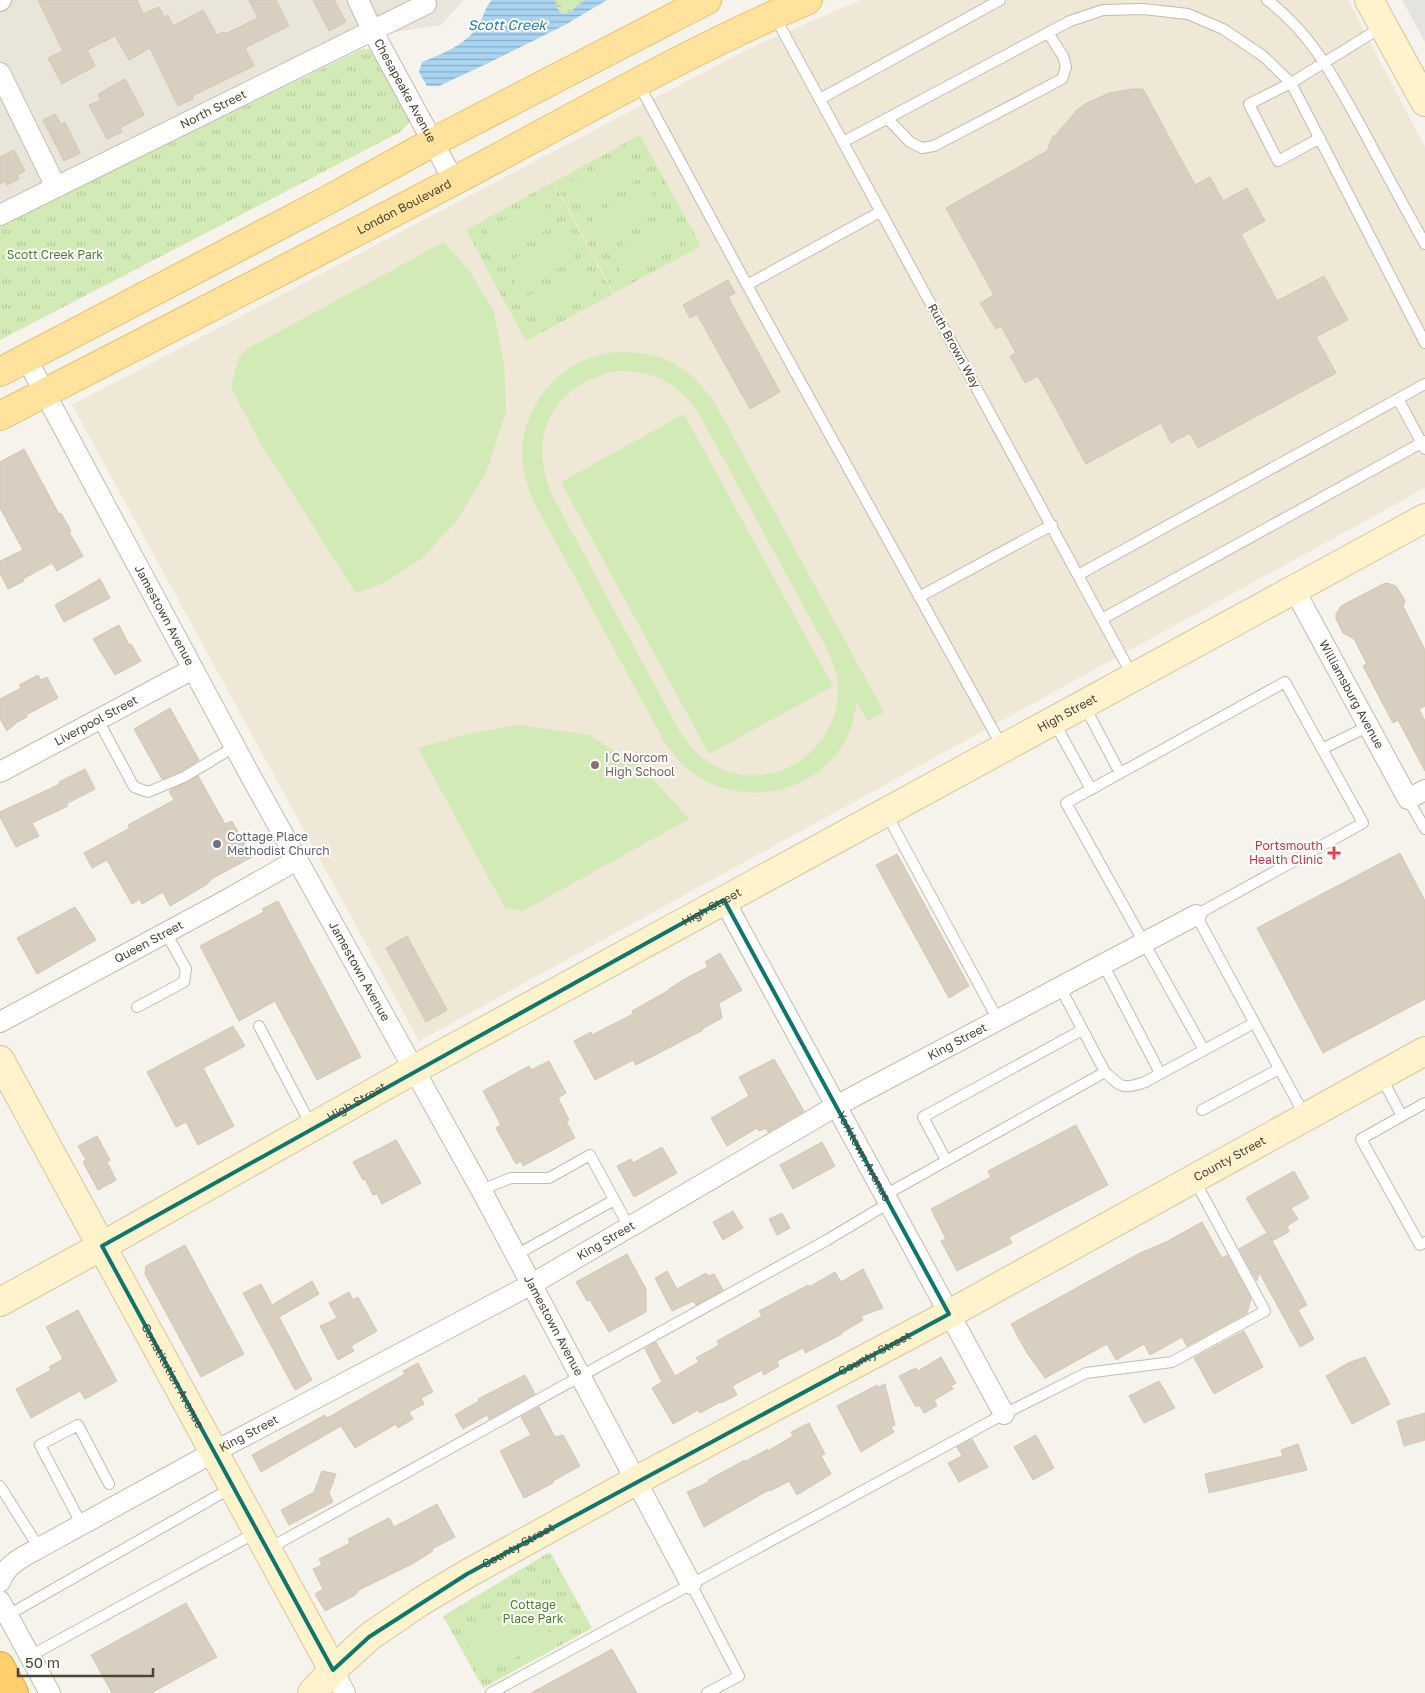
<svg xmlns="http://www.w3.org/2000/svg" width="1425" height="1693" font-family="'Golos Text',sans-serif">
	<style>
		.residential { fill: #eae5da }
		.education { fill: #efe8d6 }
		.wetland { fill: url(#wetland-marsh) }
		.park { fill: url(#park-tufts) }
		.garden { fill: #d2eab5; fill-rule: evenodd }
		.parking { fill: #e5e3e0 }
		.water { fill: url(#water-rules) }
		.building { fill: #d8cfc1; stroke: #d3c7b4 }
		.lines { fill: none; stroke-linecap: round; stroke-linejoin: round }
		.lane-casing { stroke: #c2bbae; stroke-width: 12 }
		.street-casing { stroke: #c2bbae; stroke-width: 22 }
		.secondary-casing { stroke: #d6c79b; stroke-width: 30 }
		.primary-casing { stroke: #e6c16a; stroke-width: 30 }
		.highway-casing { stroke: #e0a43c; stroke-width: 30 }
		.lane { stroke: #fff; stroke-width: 10 }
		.street { stroke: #fff; stroke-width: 20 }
		.secondary { stroke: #fff3cd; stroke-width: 28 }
		.primary { stroke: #ffe39c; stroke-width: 28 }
		.highway { stroke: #ffcf6e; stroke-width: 28 }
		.marked { fill: none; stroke: #0f766e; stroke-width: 4; stroke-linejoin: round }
		.education-dot { fill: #8d6e63; stroke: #fff; stroke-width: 2 }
		.worship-dot { fill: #6b7280; stroke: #fff; stroke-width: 2 }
		.health-dot { fill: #e0444e; stroke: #fff; stroke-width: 2 }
		.labels { text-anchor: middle; stroke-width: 4; stroke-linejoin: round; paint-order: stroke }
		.street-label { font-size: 12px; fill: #4b4439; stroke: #fff }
		.park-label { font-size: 12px; fill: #4a7f2a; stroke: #fff }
		.education-label { font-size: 12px; fill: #785e54; stroke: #fff; text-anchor: start }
		.worship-label { font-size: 12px; fill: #5b616d; stroke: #fff; text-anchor: start }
		.health-label { font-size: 12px; fill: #be3a42; stroke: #fff; text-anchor: end }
		.water-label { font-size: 14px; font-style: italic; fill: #2e7ab2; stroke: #fff }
	</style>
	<defs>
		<pattern id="wetland-marsh" width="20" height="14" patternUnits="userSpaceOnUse" patternTransform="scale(1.25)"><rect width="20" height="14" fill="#d2eab5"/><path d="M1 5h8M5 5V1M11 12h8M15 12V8" fill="none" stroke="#b6ca9c"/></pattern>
		<pattern id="park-tufts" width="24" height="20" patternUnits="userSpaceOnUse" patternTransform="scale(1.25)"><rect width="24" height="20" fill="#d2eab5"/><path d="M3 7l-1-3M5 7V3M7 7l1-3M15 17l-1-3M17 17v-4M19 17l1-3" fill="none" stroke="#b6ca9c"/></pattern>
		<pattern id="water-rules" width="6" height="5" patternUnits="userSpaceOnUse" patternTransform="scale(1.25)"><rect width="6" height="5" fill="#a9d4f2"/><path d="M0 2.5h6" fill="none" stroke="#8caec5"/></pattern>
	</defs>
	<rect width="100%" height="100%" fill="#f6f3ec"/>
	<path class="residential" d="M0 0H464L441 25 383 34 0 222Z"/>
	<path class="education" d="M861 0H1348L1425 147V488L419 1041 72 405 754 46Z"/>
	<path class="wetland" d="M555 0H585L570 12 562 14 555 5Z"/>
	<path class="park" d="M362 49H379L412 120 400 132 0 340V226Z
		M640 135 701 246 614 293 554 182Z
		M553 182 613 294 526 341 466 230Z
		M550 1552 592 1628 483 1688 443 1616Z"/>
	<path class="garden" d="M628 151 642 177 586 208 572 182Z
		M647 186 661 212 605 242 591 216Z
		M542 199 556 225 500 255 486 229Z
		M666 220 680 246 624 277 610 251Z
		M561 233 575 259 519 290 505 264Z
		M444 242 470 272 494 312 504 364 506 411 486 473 455 523 421 559 384 583 356 593 259 441 231 387 238 359 247 349Z
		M580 268 594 294 538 324 524 298Z
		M614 352C662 351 689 365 716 405L884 712 868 721 857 702C854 715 852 727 846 739 816 795 742 809 691 772 680 764 672 752 664 741L535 504C530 492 525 480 523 467 517 427 541 382 577 364 589 358 601 355 614 352ZM616 371C654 370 678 383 699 414L828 651C832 661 837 672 838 684 842 749 774 796 715 766 700 758 690 746 680 732L552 495C526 435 553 385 616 371Z
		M684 414 833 686 709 754 561 482Z
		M518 725 590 735 645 770 689 819 523 911 505 908 418 748 472 733Z
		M533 1602 552 1637 484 1675 465 1639Z"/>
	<path class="parking" d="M1402 0H1425V42Z"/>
	<path class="water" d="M492 0H555V5L562 14 570 12 585 0H607L565 25 484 65 439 86H427L419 72 422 62C442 54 468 44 479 24 484 16 485 7 492 0Z"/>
	<path class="building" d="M38 0H137L143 14 159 7 164 17 168 15 173 26 203 10 217 35 224 32 225 34 258 18 249 0H276L289 26 245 48 254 66 192 96 193 99 178 106 150 48 129 60 115 36 87 50 95 66 62 84 48 58 63 51Z
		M313 0H334L346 22 329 31Z
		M125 79 144 115 120 128 122 132 107 139 89 105 101 100 98 94Z
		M1133 89H1143L1195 185 1210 177 1223 201 1247 188 1265 221 1241 234 1277 301 1324 276 1348 320 1316 337 1336 373 1198 448 1190 433 1171 443 1161 423 1086 464 1038 376 1025 383 1010 356 1016 353 1001 326 996 329 980 303 994 295 946 208 1047 151 1053 136H1055L1077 110 1087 103 1109 93Z
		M55 114 61 124 65 122 80 153 64 161 43 120Z
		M14 150 25 171 17 175 19 179 7 185 5 181 0 184V157Z
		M728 280 735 293 728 297 780 392 750 409 697 314 690 318 683 305Z
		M24 449 59 514 61 513 71 531 69 532 83 556 57 571 52 563 23 579 24 581 8 589 0 573V561L23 550 0 508V462Z
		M100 579 110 598 64 622 55 605Z
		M1387 583 1396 586 1404 599 1405 602 1403 606 1425 650V706L1419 709 1425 721V771L1398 720 1393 723 1363 666 1367 664 1354 639 1343 633 1336 619V614L1341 606 1383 584Z
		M119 625 129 645 131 644 141 661 115 675 93 639Z
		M38 675 41 680 47 677 58 698 26 715 27 717 16 723 7 731 0 719V699L21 688 19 685Z
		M170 708 199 760 181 771 162 779 134 729Z
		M85 769 95 789 66 804 68 806 32 823 39 836 16 847 0 817V812L60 784 59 782Z
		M198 776 225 824 232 821 252 857 213 878 206 885 170 906 163 892 142 904 140 899 132 904 107 860 92 868 84 853 130 828 128 825 174 800 169 791Z
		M1400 853 1425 901V999L1323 1053 1257 928Z
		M897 854 969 986 949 998 876 865Z
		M278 901 361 1057 317 1080 275 1001 239 1021 200 946 264 912 262 909Z
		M75 907 96 940 37 974 17 938Z
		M407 936 447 1010 426 1022 386 948Z
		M720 953 742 990 719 1003 722 1018 702 1029 703 1030 636 1065 633 1060 595 1080 574 1041 591 1032 592 1035 633 1014 632 1011 669 990V989L688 977 708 967 705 962Z
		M233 1026 245 1046 203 1068 234 1126 198 1145 186 1122 176 1127 147 1072Z
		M774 1059 804 1111 768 1132 766 1128 759 1131 757 1128 727 1146 711 1118 749 1096 739 1077Z
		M549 1061 566 1093 558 1098 569 1120 566 1121 575 1138 523 1166 521 1161 516 1164 496 1128 501 1125 483 1091 529 1066 531 1070Z
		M1076 1125 1108 1185 1009 1237 1012 1243 957 1271 941 1241 946 1239 931 1209 991 1177 988 1171Z
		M97 1136 110 1160 107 1162 116 1180 98 1190 83 1162 86 1160 78 1146Z
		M396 1140 421 1183 382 1204 377 1194 373 1195 365 1179 363 1180 353 1162Z
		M822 1142 835 1166 793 1189 780 1165Z
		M662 1147 677 1173 634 1197 617 1166 631 1159 633 1163Z
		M1294 1171 1309 1198 1291 1208 1298 1219 1287 1226 1289 1232 1272 1241 1270 1237 1307 1305 1298 1310 1314 1339 1300 1347 1259 1272 1257 1281 1239 1249 1267 1233 1246 1198Z
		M733 1211 743 1228 723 1240 713 1222Z
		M782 1213 790 1228 777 1235 769 1219Z
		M1202 1222 1222 1258 1227 1255 1251 1299 1247 1313 1187 1346 1182 1337 1150 1355 1144 1344 1116 1360 1107 1344 1045 1378 1027 1353 1011 1324 1140 1253 1166 1242Z
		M185 1245 244 1354 201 1377 145 1274 146 1266Z
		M627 1254 646 1289V1312L609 1332 590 1300 587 1301 576 1282Z
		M863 1269 883 1308 861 1316 863 1320 841 1333 842 1334 805 1353 803 1348 777 1361 779 1366 764 1375 762 1370 732 1386 737 1395 721 1403 720 1402 700 1413 698 1410 673 1424 652 1388 662 1382 645 1349 656 1342 675 1376 699 1362 696 1358 719 1345 717 1341 762 1316 759 1311 808 1285 809 1287 835 1272 841 1282Z
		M667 1271 677 1289 706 1273 708 1276 714 1274 723 1290 696 1305 693 1301 672 1311 655 1278Z
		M312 1281 319 1294 279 1317 312 1380 295 1390 243 1293 261 1284 272 1305Z
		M349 1292 353 1300 358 1297 377 1331 351 1346 354 1351 338 1360 320 1326 337 1318 329 1303Z
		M78 1310 117 1381 85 1399 80 1391 31 1418 16 1389 51 1370 49 1367 63 1359 46 1327Z
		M1244 1331 1263 1367 1214 1394 1194 1358Z
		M941 1357 956 1383 951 1386 953 1389 934 1400 937 1406 924 1413 920 1406H915L899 1376 916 1368 918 1371Z
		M1365 1357 1390 1404 1352 1424 1326 1376 1348 1363Z
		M418 1363 433 1392 421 1398 424 1404 409 1412 413 1419 398 1428 396 1424 355 1448 341 1426 261 1472 252 1455 325 1415 327 1418 405 1374 403 1371Z
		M525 1375 535 1394 489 1419 487 1415 463 1429 455 1415 479 1401 478 1399Z
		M1159 1381 1175 1408 1144 1423 1129 1396Z
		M885 1384 895 1425 891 1427 894 1432 861 1452 837 1406 877 1385 878 1387Z
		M539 1407 555 1437 563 1435 580 1466 553 1481V1483L524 1498 500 1451 531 1435 521 1417Z
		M1425 1413V1440L1404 1446 1397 1421Z
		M809 1423 825 1454 821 1456 831 1474 797 1495 789 1481 770 1491 769 1490 704 1527 687 1492 709 1482 708 1480 745 1460 746 1461 768 1449V1451L793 1436 791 1432Z
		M1036 1435 1054 1468 1033 1480 1014 1447Z
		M972 1439 988 1467 959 1482 948 1463 962 1456 957 1447Z
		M1298 1444 1307 1470 1209 1493 1205 1474 1283 1456 1281 1450Z
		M322 1471 336 1474 329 1493 333 1502 289 1525 281 1510 314 1492Z
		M437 1504 455 1537 432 1549 433 1551 412 1564 359 1590 355 1595 325 1611 315 1594 323 1589 313 1569 322 1565 319 1559 350 1543 348 1539 389 1518 394 1527Z
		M186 1603 217 1657 151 1693H112L91 1655Z
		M612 1649 637 1693H531Z"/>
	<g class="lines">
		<g class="lane-casing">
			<path id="lane" d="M1267 0C1313 34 1336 82 1363 130 1383 168 1404 206 1425 244
				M774 15 1132 675
				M1382 27 1291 83 1425 343
				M638 83 747 285 1003 748
				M820 99 1000 0
				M887 118 910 142 922 148 934 146 1062 79 1066 67 1063 56 1048 33
				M843 142 1070 21 1103 10 1143 9 1188 14 1223 29 1263 56 1291 83 1249 104 1278 161 1320 138
				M747 285 880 212
				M1398 399 1425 449
				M1078 575 1425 384
				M919 597 1052 525
				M1102 619 1425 441
				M1084 705 1120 773
				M98 720 134 787 148 792 184 777 234 747
				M1054 722 1091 789
				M1322 749 1369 726
				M1408 799 1425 829
				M886 813 998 1020
				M1103 964 1160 1073
				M1060 987 1105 1072
				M137 1007 184 982 186 969 166 933
				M259 1026 311 1125
				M1204 1050 1066 803 1285 682 1363 823 1196 915 1305 1116
				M1381 1077 1402 1116
				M1425 1103 1361 1139 1420 1245 1425 1242
				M1202 1110 1279 1069
				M946 1160 923 1117 1082 1030
				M481 1190 511 1178H549L590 1155 629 1227
				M885 1195 1105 1072C1121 1087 1122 1090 1145 1082L1254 1023
				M516 1255 614 1200
				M0 1486 39 1548
				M82 1525 40 1445 78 1425 109 1484
				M268 1549 827 1240 889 1203
				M691 1584 739 1676 707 1693
				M8 1615 233 1487
				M30 1656 257 1532
				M491 1693 1004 1414 1086 1373 1172 1362 1265 1311 1194 1179"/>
		</g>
		<g class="street-casing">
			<g id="street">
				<path id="s1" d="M358 0 373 32 454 181"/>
				<path d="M0 1 1 0"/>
				<path d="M0 73 56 187"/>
				<path id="s2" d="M0 215 426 4"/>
				<path id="s3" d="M26 358 250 775 485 1197 691 1584"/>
				<path id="s4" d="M1294 589 1408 799 1425 790"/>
				<path id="s5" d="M0 772 193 669"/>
				<path id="s6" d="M724 900 1004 1414"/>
				<path id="s7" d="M0 1022 221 903 297 860"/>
				<path id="s8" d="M0 1582C7 1563 23 1557 39 1548L214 1452 532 1284 836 1106 1196 915"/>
				<path d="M0 1601 50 1693"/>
				<path d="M333 1670 345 1693"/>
			</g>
		</g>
		<g class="secondary-casing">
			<g id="secondary">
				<path d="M1369 0 1425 102"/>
				<path id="s9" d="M0 1060 333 1670"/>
				<path id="s10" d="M0 1302 102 1246 413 1070 1425 518"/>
				<path id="s11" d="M312 1693 333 1670 369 1637 420 1602 467 1574 637 1480 949 1314 1425 1051"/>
			</g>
		</g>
		<g class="primary-casing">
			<g id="primary">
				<path d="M0 372 326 201 433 142 707 0"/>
				<path id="s12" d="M0 416C152 338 303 260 454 181 571 119 686 52 808 0"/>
			</g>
		</g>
		<g class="highway-casing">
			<path id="highway" d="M0 1666 14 1693"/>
		</g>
		<use href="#lane" class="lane"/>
		<use href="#street" class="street"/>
		<use href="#secondary" class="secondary"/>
		<use href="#primary" class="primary"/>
		<use href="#highway" class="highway"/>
	</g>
	<path class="marked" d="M724 900 949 1314 467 1574 369 1637 333 1670 102 1246Z"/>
	<circle class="education-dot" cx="595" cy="765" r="5"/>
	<circle class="worship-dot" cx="217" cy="844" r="5"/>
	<path class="health-dot" d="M1331.5 845.5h5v5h5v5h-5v5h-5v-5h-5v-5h5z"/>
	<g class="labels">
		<g class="street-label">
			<text dy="4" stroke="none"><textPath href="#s1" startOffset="102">Chesapeake Avenue</textPath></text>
			<text dy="4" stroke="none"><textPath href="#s2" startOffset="238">North Street</textPath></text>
			<text dy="4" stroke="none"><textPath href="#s12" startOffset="455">London Boulevard</textPath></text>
			<text transform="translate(954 346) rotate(61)" y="4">Ruth Brown Way</text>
			<text dy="4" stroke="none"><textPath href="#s3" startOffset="292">Jamestown Avenue</textPath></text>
			<text dy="4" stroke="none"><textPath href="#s4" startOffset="120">Williamsburg Avenue</textPath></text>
			<text dy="4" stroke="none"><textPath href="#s10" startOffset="1219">High Street</textPath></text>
			<text dy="4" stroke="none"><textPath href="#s5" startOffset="109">Liverpool Street</textPath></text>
			<text dy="4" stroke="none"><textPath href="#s10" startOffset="814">High Street</textPath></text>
			<text dy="4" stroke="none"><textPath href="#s7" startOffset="169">Queen Street</textPath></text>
			<text dy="4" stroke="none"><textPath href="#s3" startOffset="698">Jamestown Avenue</textPath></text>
			<text dy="4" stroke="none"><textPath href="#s8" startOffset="1102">King Street</textPath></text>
			<text dy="4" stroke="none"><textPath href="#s10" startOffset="409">High Street</textPath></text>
			<text dy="4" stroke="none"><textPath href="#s6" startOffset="292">Yorktown Avenue</textPath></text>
			<text dy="4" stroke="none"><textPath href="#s11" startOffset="1065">County Street</textPath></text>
			<text dy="4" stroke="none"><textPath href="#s8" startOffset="698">King Street</textPath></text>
			<text dy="4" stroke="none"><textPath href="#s3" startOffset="1102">Jamestown Avenue</textPath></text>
			<text dy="4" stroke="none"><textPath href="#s11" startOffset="660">County Street</textPath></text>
			<text dy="4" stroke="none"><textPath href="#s9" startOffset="360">Constitution Avenue</textPath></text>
			<text dy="4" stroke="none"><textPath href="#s8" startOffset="292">King Street</textPath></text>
			<text dy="4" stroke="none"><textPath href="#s11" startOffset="255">County Street</textPath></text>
		</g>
		<g class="park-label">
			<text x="55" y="259">Scott Creek Park</text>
			<text x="533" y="1609">Cottage<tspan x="533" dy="14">Place Park</tspan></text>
		</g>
		<g class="education-label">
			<text x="605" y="762">I C Norcom<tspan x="605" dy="14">High School</tspan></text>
		</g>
		<g class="worship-label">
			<text x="227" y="841">Cottage Place<tspan x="227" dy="14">Methodist Church</tspan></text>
		</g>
		<g class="health-label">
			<text x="1323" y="850">Portsmouth<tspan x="1323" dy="14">Health Clinic</tspan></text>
		</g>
		<g class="water-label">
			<text x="507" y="30">Scott Creek</text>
		</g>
	</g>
	<path d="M18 1668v8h135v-8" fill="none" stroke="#4b4439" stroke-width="2.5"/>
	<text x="25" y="1668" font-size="15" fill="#4b4439" stroke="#ffffff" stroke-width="4" paint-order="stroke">50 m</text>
</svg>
